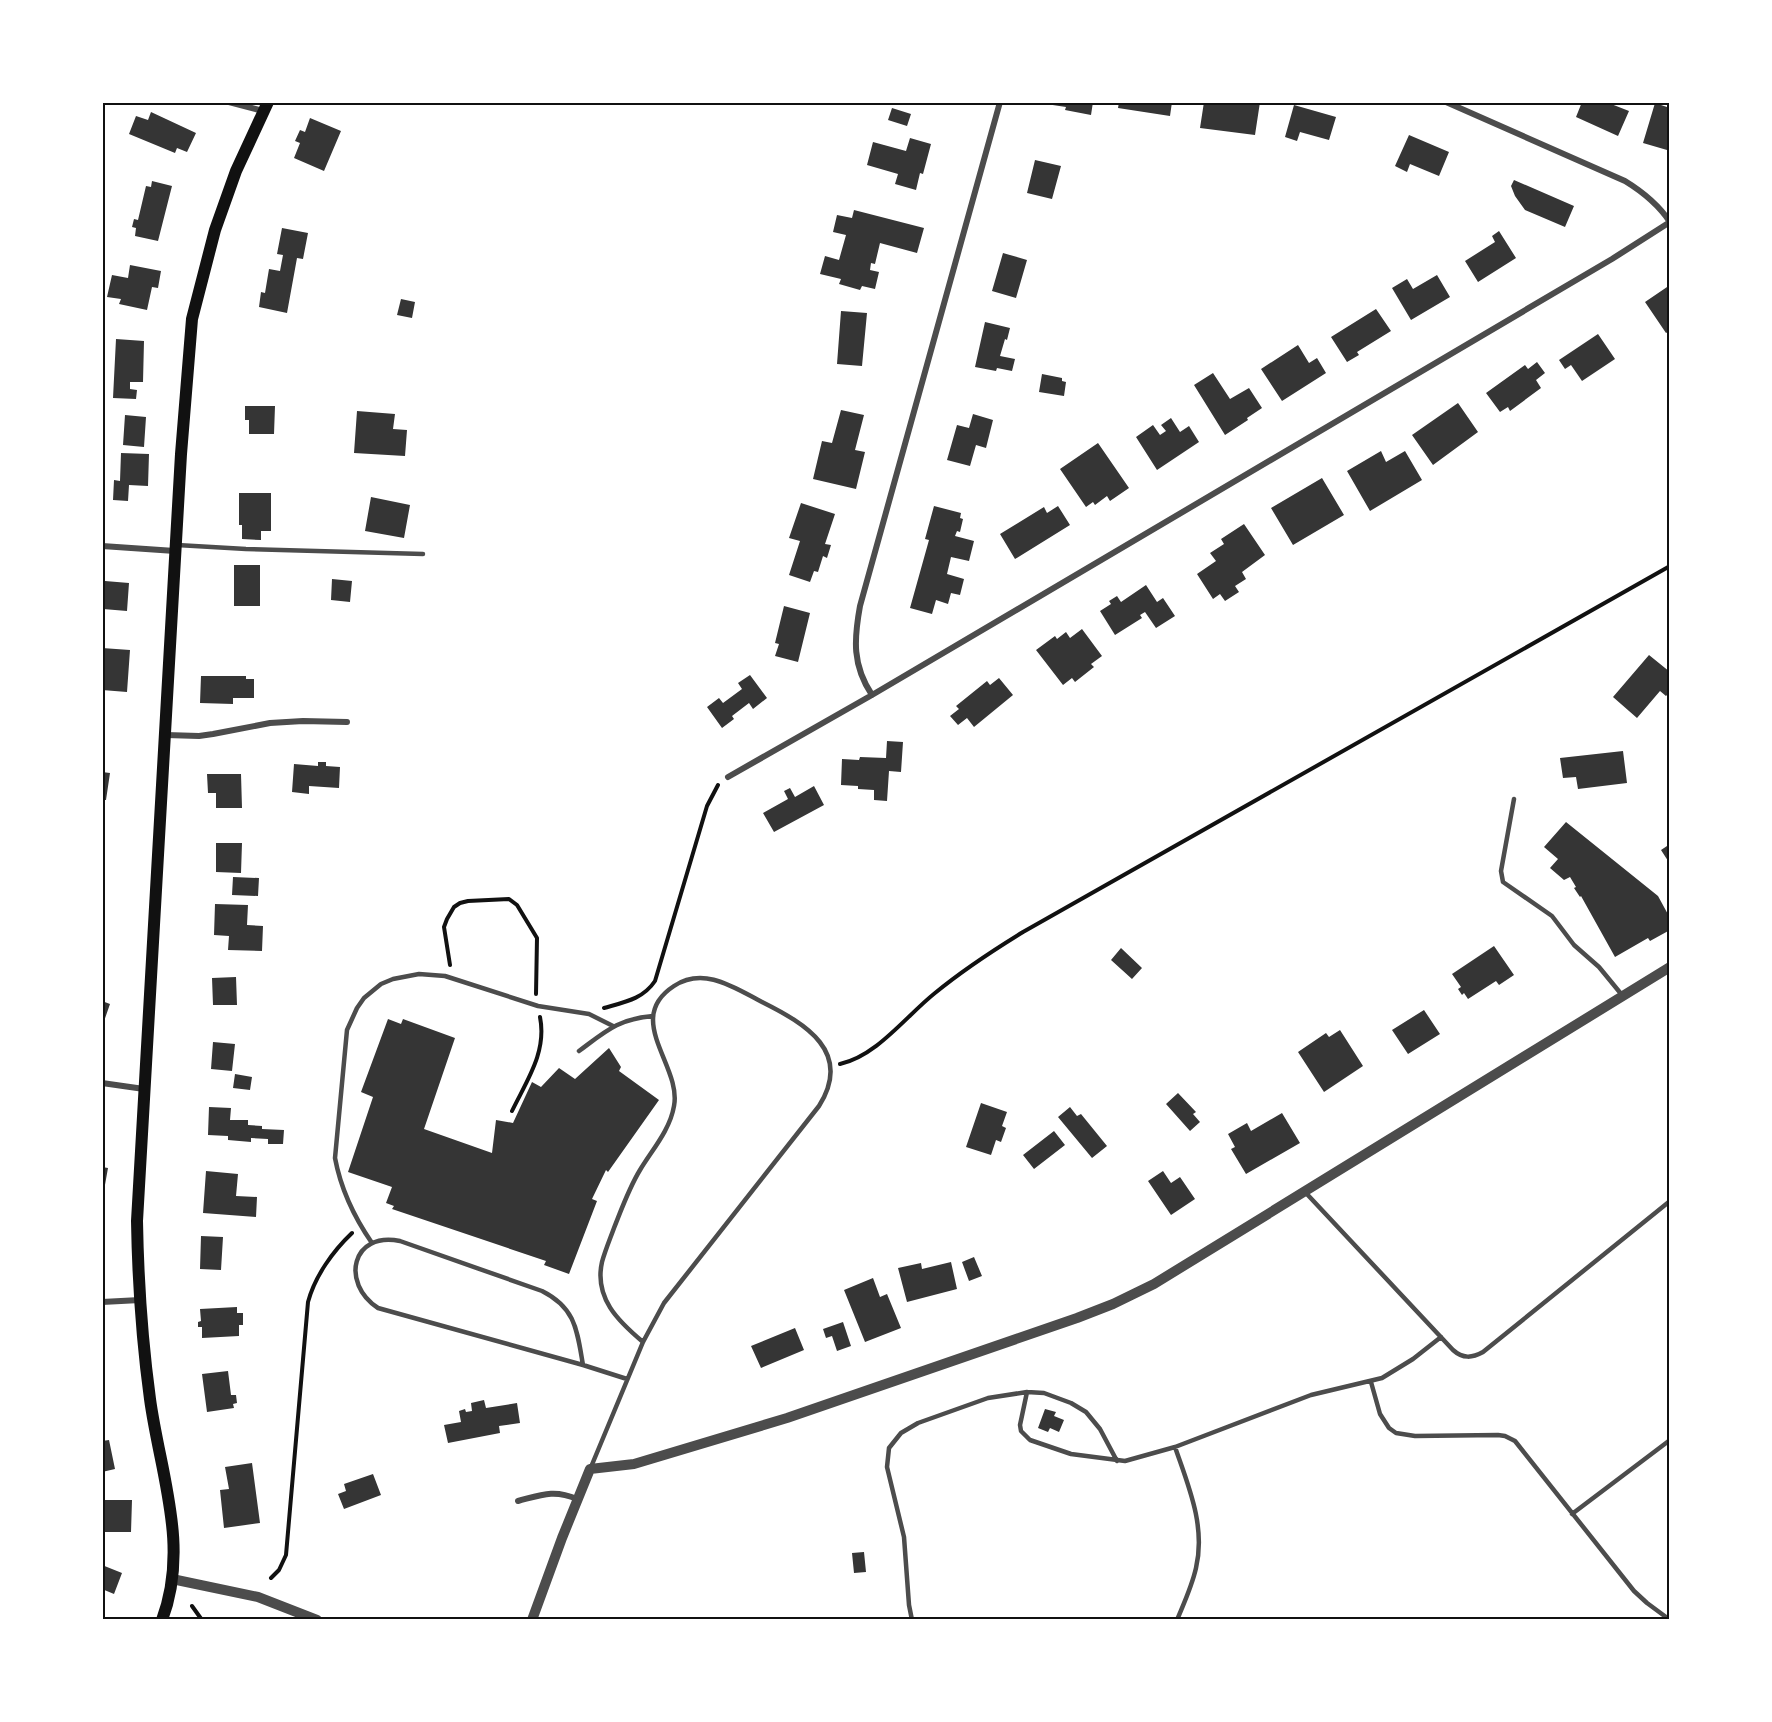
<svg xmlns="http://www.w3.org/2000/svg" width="1772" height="1722" font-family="Commissioner,sans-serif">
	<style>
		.building { fill: #353535 }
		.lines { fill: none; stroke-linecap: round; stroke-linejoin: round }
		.path { stroke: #111; stroke-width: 4 }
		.service { stroke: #4c4c4c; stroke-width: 4.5 }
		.minor { stroke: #4c4c4c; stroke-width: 6 }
		.tertiary { stroke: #4c4c4c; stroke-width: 10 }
		.secondary { stroke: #111; stroke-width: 12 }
		.neatline { fill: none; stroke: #111; stroke-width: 2 }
	</style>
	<rect width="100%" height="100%" fill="#fff"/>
	<path class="building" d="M1047 102H1093L1091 115 1065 110 1066 107 1046 104Z
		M1119 102H1172L1170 116 1118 108Z
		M1204 102H1260L1255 135 1200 128Z
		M1582 102H1606L1629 111 1618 136 1576 117Z
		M1655 103 1670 108V141L1667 150 1643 143Z
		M1294 105 1336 117 1329 140 1300 132 1297 141 1285 137Z
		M892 108 911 114 907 126 888 120Z
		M151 112 196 133 187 152 177 148 175 153 129 134 136 116 148 120Z
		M310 118 341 131 324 171 294 158 300 143 295 141 300 130 305 132Z
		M1409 135 1449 152 1439 176 1410 164 1407 172 1395 166Z
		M910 138 931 144 923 174 920 173 916 190 895 184 898 174 867 165 873 142 906 151Z
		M1035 160 1061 166 1052 199 1027 193Z
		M1514 180 1574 206 1565 227 1525 210 1515 196 1511 186Z
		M152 181 172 186 158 241 135 236 136 228 132 227 134 219 138 220 146 186 151 187Z
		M854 210 924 228 917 253 880 243 875 264 871 263 870 270 879 272 875 289 862 286 860 290 839 284 841 279 820 274 825 256 839 260 846 235 833 232 837 215 852 218Z
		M282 228 308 233 303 259 297 258 287 313 259 307 261 292 265 293 269 269 280 271 283 255 277 254Z
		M1499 231 1516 258 1478 282 1465 261 1495 242 1492 236Z
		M1003 253 1027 260 1016 298 992 291Z
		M130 265 161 271 158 288 152 287 147 310 119 304 121 299 107 297 112 275 128 278Z
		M1437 275 1450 297 1411 320 1392 288 1407 279 1413 289Z
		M1670 285V331L1666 333 1645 302Z
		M401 299 415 302 412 318 397 315Z
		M1376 309 1391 331 1357 352 1359 355 1347 362 1331 337Z
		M841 311 867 313 862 366 837 364Z
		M985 322 1010 328 1007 340 1005 339 1000 356 1015 359 1012 371 997 368 996 371 975 367Z
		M1598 334 1615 359 1582 381 1571 365 1565 369 1559 360Z
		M116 339 144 341 143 382H130V389L137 390 136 399 113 398Z
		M1298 345 1309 363 1317 358 1326 373 1282 401 1261 369Z
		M1537 362 1545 373 1536 380 1541 388 1510 411 1508 407 1500 412 1486 393 1525 365 1528 369Z
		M1213 373 1230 399 1249 388 1262 408 1247 418 1248 420 1225 435 1194 385Z
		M1042 374 1062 378V381L1066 382 1064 396 1039 392Z
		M1458 403 1478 432 1433 465 1412 435Z
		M245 406H275L274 434H249V420H245Z
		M841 410 864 415 855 450 865 452 856 489 813 479 822 441 832 443Z
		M357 411 395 414 393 429 407 430 405 456 354 453Z
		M973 414 993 420 986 448 976 445 970 466 947 460 957 425 969 428Z
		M125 415 146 417 144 447 123 445Z
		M1171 418 1180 432 1189 426 1199 442 1157 470 1136 437 1153 425 1160 435 1166 431 1161 425Z
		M1098 443 1129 488 1110 501 1107 496 1095 505 1093 502 1086 507 1060 469Z
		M1381 451 1386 462 1405 451 1422 480 1370 511 1347 471Z
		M121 453 149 454 148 486 129 485 128 501 113 500 114 480 120 481Z
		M1322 478 1344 515 1293 545 1271 508Z
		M239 493H271V531H261V540L242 539V525H239Z
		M371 497 410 505 404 538 365 531Z
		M801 503 835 514 825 544 831 545 827 558 823 556 818 572 814 571 810 582 789 575 800 541 789 538Z
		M934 506 961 513 960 518 963 519 960 532 957 531 955 536 974 541 969 561 951 557 947 574 964 579 960 595 951 593 948 604 936 600 932 614 910 608 929 540 925 539Z
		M1058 506 1070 525 1015 559 1000 534 1044 507 1047 513Z
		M1244 524 1265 555 1242 572 1246 579 1235 586 1239 592 1225 601 1220 594 1213 599 1197 574 1216 561 1210 553 1224 544 1221 539Z
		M234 565H260V606H234Z
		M332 579 352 581 350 602 331 600Z
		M105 581 129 583 127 611 103 609Z
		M1146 585 1157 602 1163 598 1175 616 1156 628 1145 612 1140 615 1142 618 1115 635 1100 611 1111 604 1109 601 1117 596 1121 602Z
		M784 606 810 613 798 662 775 656 779 644 775 643Z
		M1082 629 1102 656 1091 664 1094 667 1075 682 1072 678 1063 685 1036 650 1055 636 1057 639 1066 632 1070 638Z
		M102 648 130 650 127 692 102 690Z
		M1649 655 1670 672V692L1666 696 1660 691 1637 718 1613 697Z
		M750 675 767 698 753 709 749 703 732 716 734 719 722 728 707 707 719 698 723 703 742 689 738 683Z
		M201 676H246V679H254V698H233V704L200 703Z
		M999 678 1013 695 974 727 967 718 958 725 950 716 959 709 956 706 987 681 990 685Z
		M887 741 903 742 901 772 889 771 887 801 874 800V790L858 789V786L841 785 842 759 859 760 860 757 886 758Z
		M1623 751 1627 783 1578 789 1576 777 1563 778 1560 758Z
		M318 762H326V766L340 767 339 788 309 786V794L292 792 294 764 318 766Z
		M102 772 110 773 106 800H102Z
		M207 774H241L242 808H216V793H208Z
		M814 786 824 805 774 832 763 813 788 799 784 791 790 788 795 797Z
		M1566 822 1658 896 1670 918V930L1650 941 1648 938 1615 957 1581 896 1580 897 1574 888 1576 887 1570 877 1564 880 1550 868 1558 859 1544 847Z
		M216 843H242L241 873 216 872Z
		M1670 844V864L1661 850Z
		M233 877 259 878 258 896 232 895Z
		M215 904 248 905 247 925 263 926 262 951 228 950 229 936 214 935Z
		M1494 946 1514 975 1499 985 1496 981 1468 999 1464 993 1462 995 1458 989 1461 987 1452 974Z
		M1121 948 1142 968 1132 979 1111 960Z
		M236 977 237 1005H213L212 978Z
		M102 1001 110 1004 102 1027Z
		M1424 1010 1440 1034 1408 1054 1392 1030Z
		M388 1019 401 1024 403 1019 455 1038 424 1129 492 1153 496 1120 513 1123 532 1082 541 1087 559 1068 575 1079 609 1048 621 1067 619 1071 659 1100 608 1172 606 1170 592 1199 597 1201 569 1274 544 1265 546 1261 392 1209 394 1206 386 1203 392 1187 348 1172 373 1097 361 1092Z
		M1340 1030 1363 1066 1324 1092 1298 1052 1326 1033 1329 1037Z
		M213 1042 235 1044 232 1071 211 1069Z
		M235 1074 252 1077 250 1090 233 1088Z
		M1178 1093 1196 1112 1193 1114 1200 1122 1190 1131 1166 1104Z
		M981 1103 1007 1112 1002 1126 1006 1128 1001 1142 996 1140 991 1155 966 1147Z
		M209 1107 231 1108 230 1120H248V1125L262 1126V1129L284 1130 283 1144H268V1139L251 1138V1142L228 1140V1136L208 1135Z
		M1070 1107 1077 1116 1081 1114 1107 1146 1092 1158 1058 1117Z
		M1282 1113 1300 1143 1246 1174 1231 1149 1235 1147 1228 1134 1247 1123 1251 1131Z
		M1054 1131 1065 1145 1034 1169 1023 1155Z
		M102 1167 108 1168 103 1196H102Z
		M206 1171 238 1174 236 1196 257 1197 256 1217 203 1213Z
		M1163 1171 1171 1183 1180 1177 1195 1199 1171 1215 1148 1181Z
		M201 1236 223 1237 221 1270 200 1269Z
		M974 1257 982 1276 969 1281 962 1262Z
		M951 1262 957 1289 907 1302 898 1268 921 1263 922 1269Z
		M873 1278 880 1297 887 1294 901 1328 865 1342 844 1290Z
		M237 1307V1313H243V1325H239V1336L202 1338V1327H198V1322L201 1321 200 1309Z
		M843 1322 851 1346 837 1351 832 1336 826 1338 823 1329Z
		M795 1328 804 1350 761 1368 751 1346Z
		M228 1371 231 1395H236L237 1403 233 1404 234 1408 207 1412 202 1374Z
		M484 1400 486 1408 517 1403 520 1423 499 1426 500 1433 448 1443 444 1425 461 1422 459 1411 465 1409 466 1412 472 1411 471 1403Z
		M1045 1409 1056 1412 1054 1416 1064 1420 1059 1432 1050 1428 1048 1432 1038 1428Z
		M109 1440 115 1469 102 1472V1441Z
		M252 1463 260 1523 224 1528 220 1490 229 1489 225 1467Z
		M373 1474 381 1495 344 1509 338 1494 346 1491 344 1484Z
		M102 1500H132L131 1532H102Z
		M864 1552 866 1572 854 1573 852 1553Z
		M102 1565 122 1573 114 1594 102 1589Z"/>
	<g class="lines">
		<path class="path" d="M450 965 444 927 447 919 454 907 460 903 468 901 509 899 517 905 537 938 536 994
			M604 1008C625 1002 643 999 655 981L707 806 718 785
			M840 1064C877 1056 906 1016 935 993 963 970 992 951 1023 932L1670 566
			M512 1111C527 1080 547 1052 540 1017
			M271 1578 279 1570 286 1555 308 1302C315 1276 333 1251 352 1233
			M192 1606 202 1620"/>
		<path class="service" d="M177 545 246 549 423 554
			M1514 799 1501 871 1503 882 1552 916 1574 945 1599 967 1622 995
			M579 1051C606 1031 618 1019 653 1016
			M1305 1192 1453 1350C1463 1359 1472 1358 1483 1352L1670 1201
			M372 1243C354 1217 341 1190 335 1158L347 1030 357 1008 364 998 381 984 393 979 419 974 445 976 538 1006 589 1014 613 1026
			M583 1365 378 1308C340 1283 352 1231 400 1241L542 1291C576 1308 577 1331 583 1365L627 1379
			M1371 1382 1380 1414 1389 1428 1396 1433 1415 1436 1498 1435 1505 1436 1515 1441 1634 1591 1647 1603 1670 1620
			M1027 1392 1020 1425 1021 1431 1030 1440 1071 1454 1125 1461 1175 1447 1311 1395 1382 1378 1413 1359 1441 1337
			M1175 1447C1188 1485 1206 1526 1196 1568 1192 1586 1184 1603 1177 1620
			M591 1467 643 1342 664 1303 819 1106C853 1052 806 1024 762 1002 735 988 704 966 674 986 623 1019 682 1066 674 1106 670 1130 652 1150 640 1170 629 1188 622 1208 614 1228 610 1239 605 1251 602 1262 594 1298 618 1321 643 1342
			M1572 1514 1670 1440
			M912 1620 909 1605 904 1537 887 1467 889 1448 901 1433 918 1423 988 1398 1027 1392 1044 1393 1071 1403 1086 1412 1100 1429 1117 1461"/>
		<path class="minor" d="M229 102 263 111
			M102 546 175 551
			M872 695C852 665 854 639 860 606L1000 102
			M166 735 199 736 213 734 270 723 303 721 347 722
			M728 777 872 695 1612 259 1670 222C1658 204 1643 192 1625 181L1446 102
			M102 1083 144 1089
			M102 1302 140 1300
			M518 1501C541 1495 554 1489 577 1499"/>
		<path class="tertiary" d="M172 1579 258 1597 317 1620
			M532 1620 562 1538 590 1469 634 1464 787 1418 1077 1318 1113 1304 1154 1284 1670 967"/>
		<path class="secondary" d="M162 1620C190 1546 160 1473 150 1399 142 1340 138 1280 137 1221L181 454 192 319 215 230 236 171 268 102"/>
	</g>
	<rect width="1772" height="1722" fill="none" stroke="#ffffff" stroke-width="207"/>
	<rect x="104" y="104" width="1564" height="1514" class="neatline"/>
</svg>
